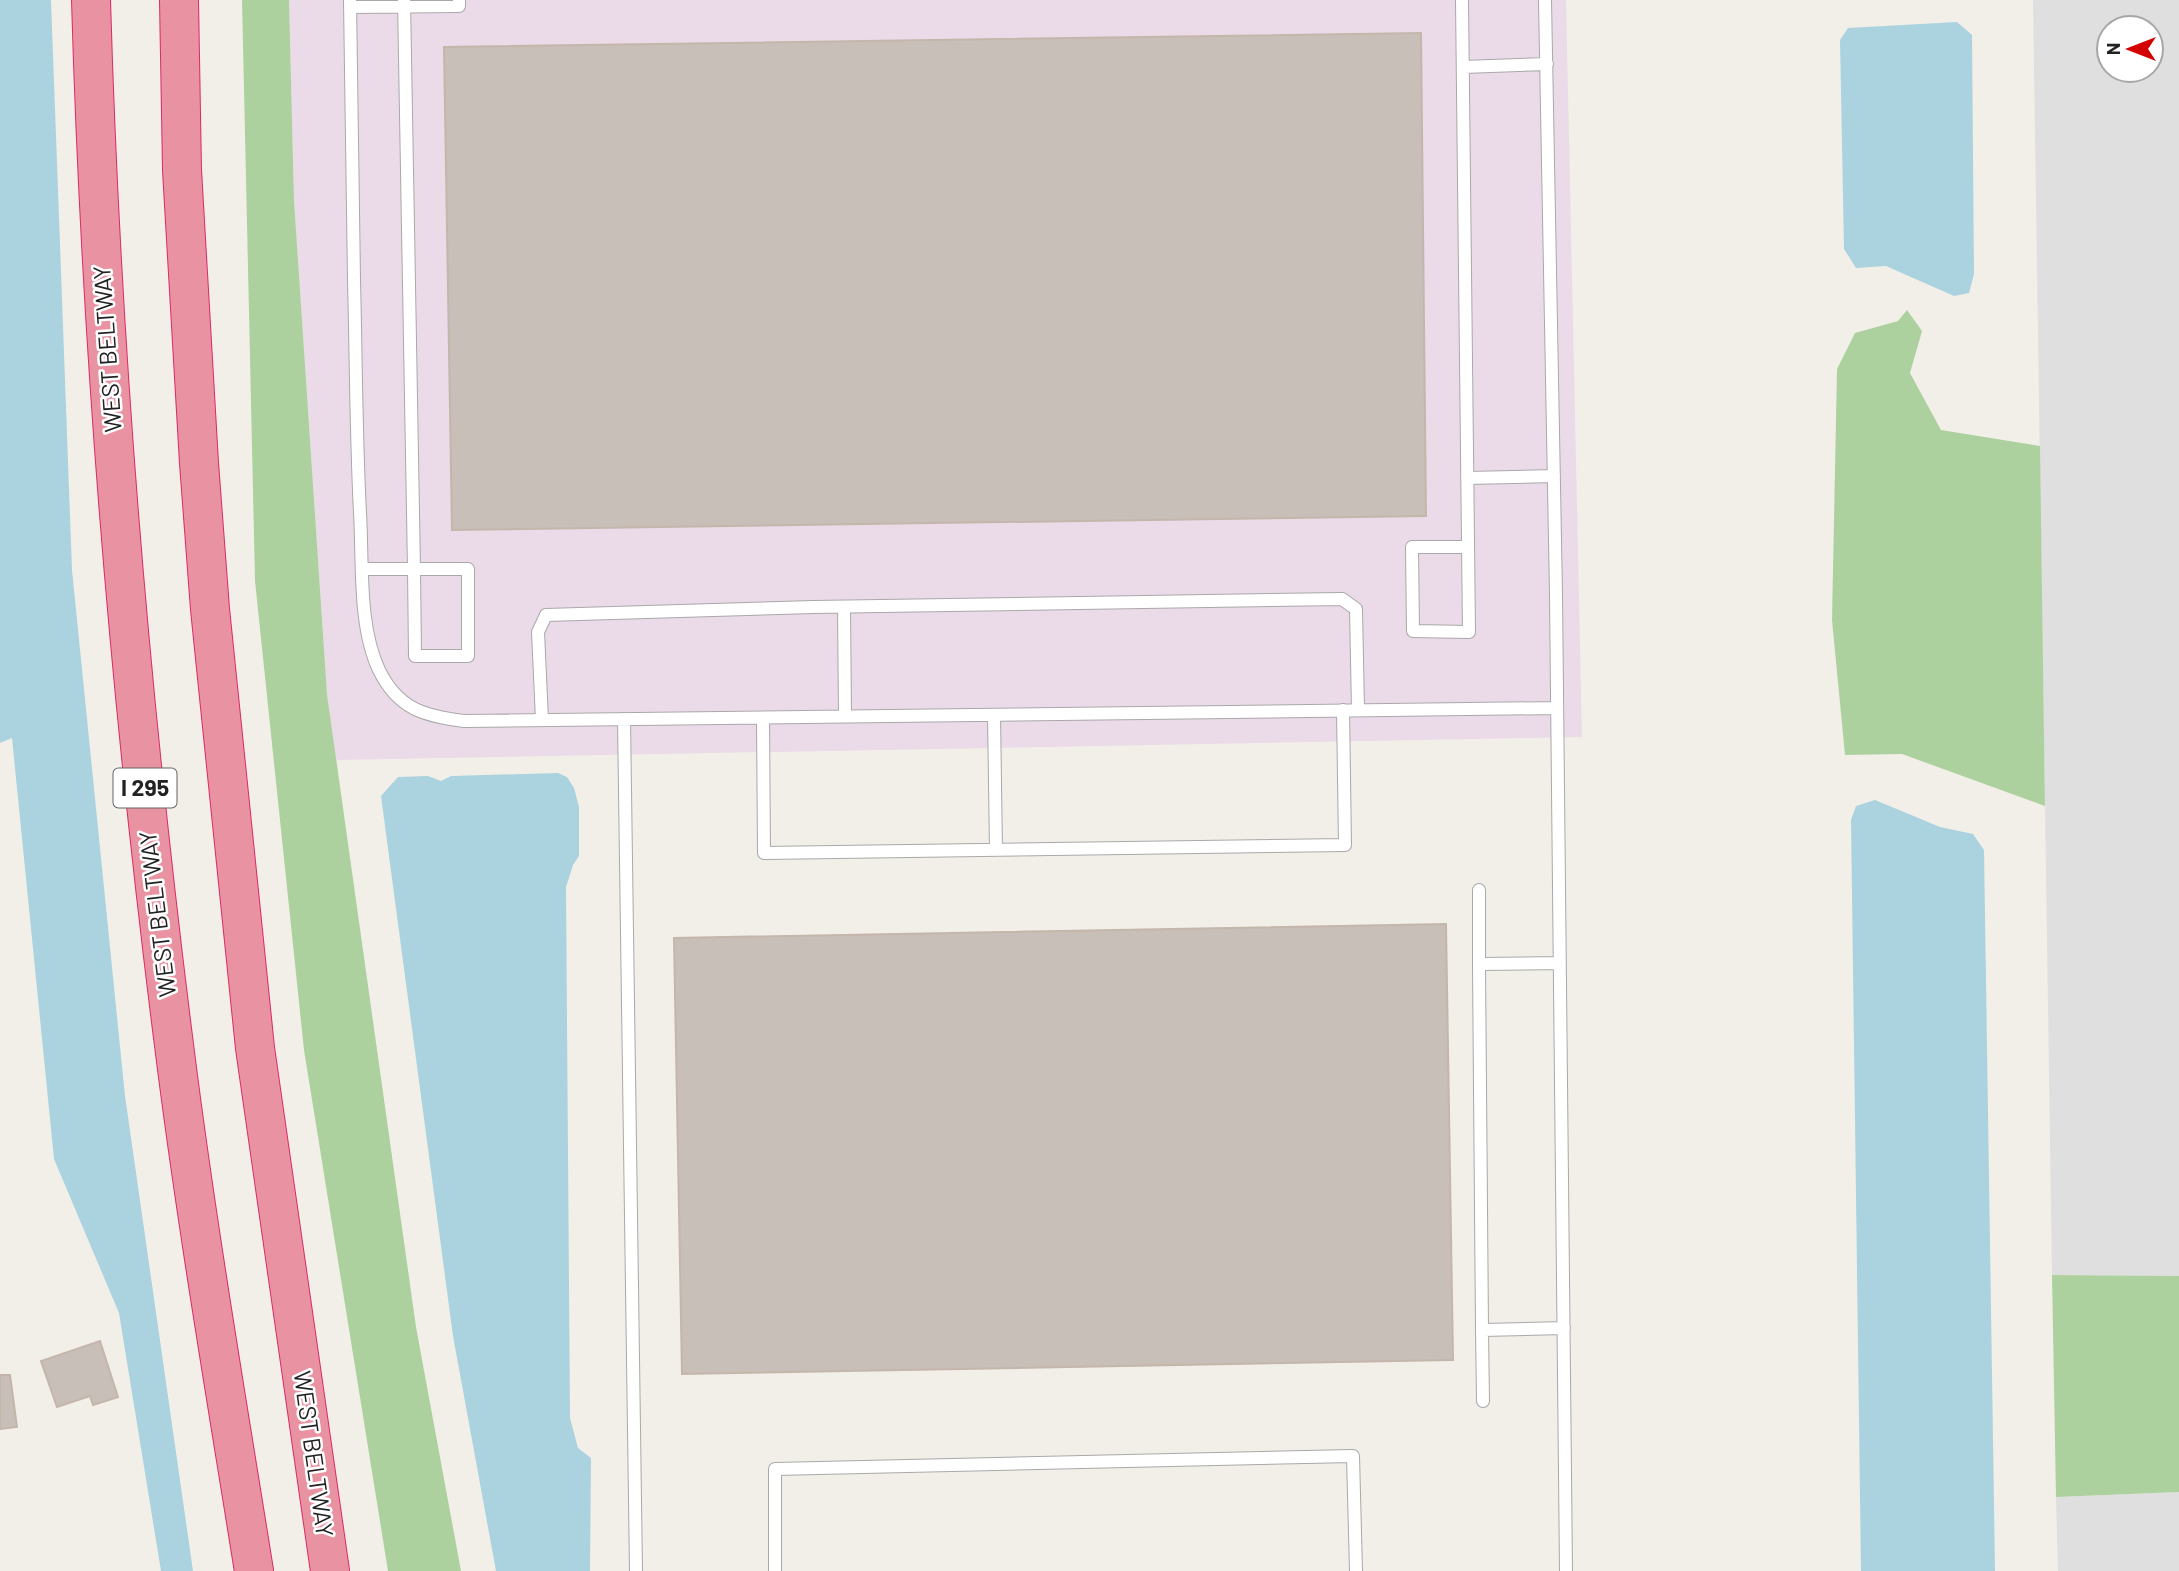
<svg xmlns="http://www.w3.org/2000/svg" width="2179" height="1571" font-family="Barlow,sans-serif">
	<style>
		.residential { fill: #e0dfdf; fill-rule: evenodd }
		.industrial { fill: #ebdbe8 }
		.forest { fill: #add19e }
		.water { fill: #aad3df }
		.building { fill: #c7bfb8; stroke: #c4b6ab; stroke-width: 2 }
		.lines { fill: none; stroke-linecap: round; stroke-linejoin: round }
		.service-casing { stroke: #a9a9a9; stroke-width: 14 }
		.motorway-casing { stroke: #dc2a67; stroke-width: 40 }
		.service { stroke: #fff; stroke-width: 12 }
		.motorway { stroke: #e892a2; stroke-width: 38 }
		.labels { text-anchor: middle; stroke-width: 5; stroke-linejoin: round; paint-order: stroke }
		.shield { fill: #fff; stroke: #646464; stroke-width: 2 }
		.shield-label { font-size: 23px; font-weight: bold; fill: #222 }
		.street-label { font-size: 24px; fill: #222; stroke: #fff }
	</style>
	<rect width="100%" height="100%" fill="#f2efe9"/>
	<path class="residential" d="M2033 0H2179V1276L2052 1275ZM2109 28H2151V70H2109Z
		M2179 1492V1571H2058L2056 1497Z"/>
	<path class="industrial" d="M289 0H1566L1582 737 336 760 327 694 294 200Z"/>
	<path class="forest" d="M242 0H289L294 200 327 694 416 1327 461 1571H388L304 1050 255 581Z
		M1907 310 1922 331 1910 373 1941 430 2040 446 2045 806 1902 754 1845 755 1832 620 1837 369 1855 333 1898 321Z
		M2052 1275 2179 1276V1492L2056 1497Z"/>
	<path class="water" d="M0 0H51L72 570 125 1096 193 1571H161L119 1313 54 1159 12 738 0 743Z
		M1957 22 1972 35 1974 274 1969 293 1954 296 1886 266 1856 268 1844 249 1840 40 1848 28Z
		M558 773 567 777 574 788 579 807V856L573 865 566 887 570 1418 578 1448 591 1458 590 1571H496L453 1336 381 796 398 777 428 776 441 781 451 776Z
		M1875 800 1940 827 1973 834 1984 850 1995 1571H1861L1851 820 1856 806Z"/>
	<path class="building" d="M1421 33 1426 516 452 530 444 47Z
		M1446 924 1453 1360 682 1374 674 938Z
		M100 1341 118 1397 93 1405 90 1396 57 1407 41 1361Z
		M0 1375H10L17 1427 0 1429Z"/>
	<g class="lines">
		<g class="service-casing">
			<path id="service" d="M350 0C351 93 353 187 354 280 356 358 356 436 360 513 363 562 358 626 379 670 398 709 424 716 464 721L1556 708
				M1462 0 1469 632 1413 631 1412 547H1468
				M1545 0 1556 594 1566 1571
				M350 7 459 6V0
				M1463 67 1547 64
				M1467 478 1554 476
				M363 569H468V656H415L414 569 404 0
				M844 607 845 716
				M994 715 996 850
				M763 718 764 853 1345 845 1343 710
				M624 719 636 1571
				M542 720 538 632 546 615 813 607 1342 599 1356 609 1358 710
				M1479 890V964L1559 963
				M1479 964 1482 1330 1564 1328
				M1482 1330 1483 1401
				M775 1571V1469L1353 1456 1356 1571"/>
		</g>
		<g class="motorway-casing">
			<path id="motorway" d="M91 0C101 349 130 698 174 1045 196 1221 226 1396 254 1571
				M179 0 182 170 199 463 210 609 255 1048 330 1571"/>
		</g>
		<use href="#service" class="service"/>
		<use href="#motorway" class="motorway"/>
	</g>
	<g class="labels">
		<rect class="shield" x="113.5" y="768.5" width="63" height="39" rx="5"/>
		<g class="shield-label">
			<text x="145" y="796">I 295</text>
		</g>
		<g class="street-label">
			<text transform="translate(108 349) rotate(-94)" y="8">WEST BELTWAY</text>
			<text transform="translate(158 914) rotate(-97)" y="8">WEST BELTWAY</text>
			<text transform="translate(313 1454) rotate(82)" y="8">WEST BELTWAY</text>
		</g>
	</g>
	<g transform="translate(2130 49) rotate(270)"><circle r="33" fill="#ffffff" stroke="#a7a7a7" stroke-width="2"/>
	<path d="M0-5L12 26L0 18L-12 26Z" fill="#d40000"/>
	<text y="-10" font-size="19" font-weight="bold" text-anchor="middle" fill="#222222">N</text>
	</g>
</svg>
